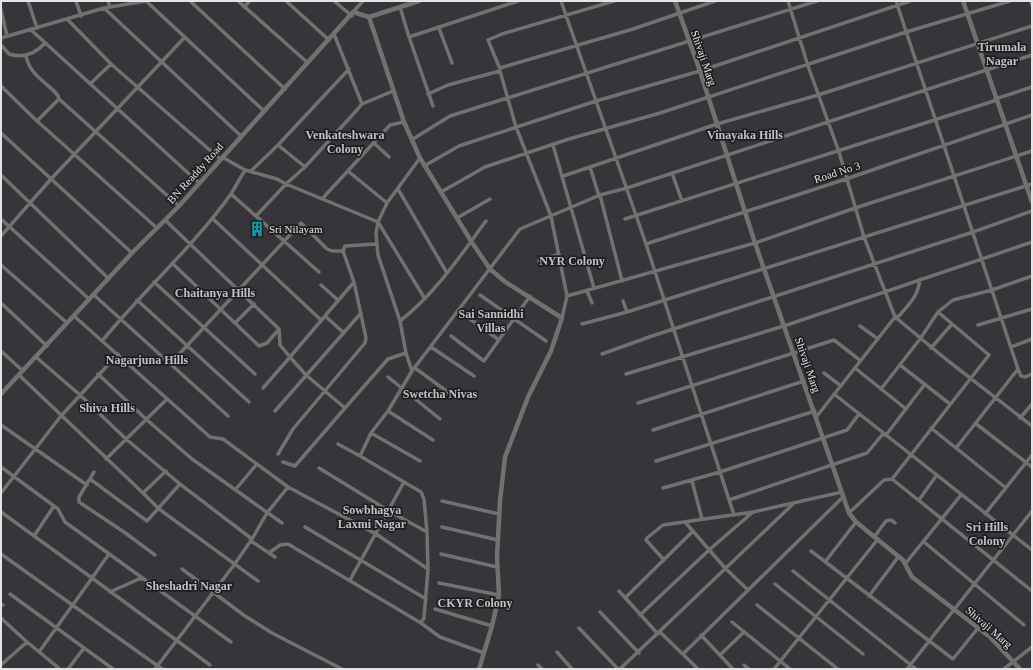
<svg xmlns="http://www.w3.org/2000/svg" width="1033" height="670" font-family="Georgia,serif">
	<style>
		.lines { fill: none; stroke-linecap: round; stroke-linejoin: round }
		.minor { stroke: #717270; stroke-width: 3.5 }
		.tertiary { stroke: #717270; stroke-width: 4.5 }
		.labels { text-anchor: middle; stroke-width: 3.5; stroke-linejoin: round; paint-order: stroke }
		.street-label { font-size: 11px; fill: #e4e3e6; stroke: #1e1d1f }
		.poi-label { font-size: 11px; fill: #e4e3e6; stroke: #1e1d1f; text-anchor: start }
		.neighbourhood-label { font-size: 12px; font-weight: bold; fill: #c2bfc5; stroke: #1e1d1f }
	</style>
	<rect width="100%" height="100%" fill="#37353a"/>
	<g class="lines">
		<path class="minor" d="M28 1 37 28
			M76 1 81 16
			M108 1 110 7
			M146 1 264 111
			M190 1 285 89
			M238 1 308 63
			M286 1 329 40
			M334 1 352 16
			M561 1 646 244 734 515
			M788 1 808 66 839 152 864 237 895 317 947 360 1032 426
			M896 1 1018 369
			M1031 1 1032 5
			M244 7 250 1
			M400 7 409 37 518 1
			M104 8 241 136
			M1 10 7 36
			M353 12 363 1
			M68 20 111 64 220 159
			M439 28 452 63
			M30 29 198 182
			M409 37 433 106
			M1 38 104 8 146 1
			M1 45 9 54C24 59 35 54 45 43
			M26 56C30 79 58 88 59 99L179 206
			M500 68 633 29 715 1
			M500 69 488 40 502 34 614 1
			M90 84 111 64
			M1 86 37 121 157 228
			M428 94 448 85 500 71 516 127 551 216 567 296
			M995 99 1032 87
			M362 104 393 91
			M37 121 59 99
			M1 133 132 253
			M413 139 450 116 817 1
			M374 143 389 157
			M278 145 305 167
			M553 145 594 288
			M222 157 245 170 277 179 286 184 305 167 357 110 362 104 334 34
			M424 166 459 146 596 101 700 71 910 1
			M590 167 717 124 818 95 1032 26
			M251 171 278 145 349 69
			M348 171 387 203
			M672 173 682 201
			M1 175 109 279
			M563 176 590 167 599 196
			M398 189 447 273
			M441 192 485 167 569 139 660 113 906 32 1010 1
			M231 194 245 170
			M600 195 622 281
			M322 199 390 125 404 122
			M256 216 286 184 378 222 425 299
			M457 218 490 199
			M1 219 89 299
			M213 219 321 320
			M625 219 997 100
			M165 220 279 329 280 345 290 357 263 388
			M1 236 51 179 185 37
			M646 244 846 179 1032 115
			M539 261 559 254
			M172 263 259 346 267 343 279 329
			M1 265 67 323
			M154 282 255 374
			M321 285 338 300
			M587 291 592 303
			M94 295 228 416
			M480 295 546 341
			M137 300 249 402
			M623 301 627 312
			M1 303 47 346
			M938 312 953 300 992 290 1032 276
			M74 316 210 437 223 439 288 487 376 534 428 569
			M325 316 344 333
			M466 316 499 340
			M562 318 567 296 755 243 855 208 1032 151
			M400 321 378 255 376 233 378 222 387 203 420 158
			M235 323 254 304
			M582 324 627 312 1032 184
			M978 325 1032 309
			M860 326 878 339
			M451 336 484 361 530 296
			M102 341C143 291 193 247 231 194L319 272
			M431 347 474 376
			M1011 347 1032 339
			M931 348 952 324
			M1 351 23 371
			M602 354 652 336 973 232 1032 211
			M36 357 80 395 126 439 180 484 252 539
			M170 364 301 223 327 249 332 251H343L345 246 376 244
			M900 365 950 404
			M415 368 456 398
			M855 368 906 409
			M412 371 406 353 400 321C435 294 460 256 486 221
			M824 373 841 386
			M98 374 147 420 192 459 282 523
			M626 374 784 326 1032 242
			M19 375 143 493 166 471
			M388 377 440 419
			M834 394 1032 550
			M638 403 834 340 861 361
			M345 408 388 359 406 353
			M275 411 361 313
			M388 411 433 440
			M817 416 895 317 899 316C911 302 918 296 920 279
			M1020 418 1032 404
			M975 423 1032 467
			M1 425 87 485
			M931 428 1006 488
			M653 430 804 381
			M371 433 420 461
			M338 444 360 456
			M956 448 1018 369 1021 376 1025 377 1032 374
			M278 454 293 429 365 343 366 338 354 282 343 251
			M106 459 167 399
			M656 461 815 411
			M283 462 295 466 345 408 306 375 290 357 354 282
			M1 467 58 509 65 522 231 642
			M319 468 389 511 427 532
			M94 472 79 497V502L124 532 155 555
			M90 479 147 521 180 484
			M892 479 1032 591
			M692 481 702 519
			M663 488 720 472 847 430 859 414
			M236 489 256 465
			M1 493 61 416 118 354
			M143 493 159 509 258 581
			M729 500 867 453 882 435H886L925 384
			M919 500 936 476
			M442 501 499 514
			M1 512 92 578 109 554
			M849 513 884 480 892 479 989 355 938 312 920 339 881 389
			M985 514 1032 455
			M685 522 725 568 748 590
			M305 527 426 599
			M442 527 498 540
			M34 536 54 506
			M875 536 886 521 891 520 895 523
			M251 541 275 557
			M924 542 1024 625
			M811 551 953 659 978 628
			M269 553 280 545 288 544 421 623 424 618 428 569 427 532 424 499 421 492 404 482
			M1 554 162 669
			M441 554 497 567
			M664 560 646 540 647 538 663 525 753 512 842 492
			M825 562 856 522
			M905 564 961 495
			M182 569 245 616 272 633 342 669
			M793 571 916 669
			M350 580 404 482 360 456 371 433 388 411 412 371 520 229 600 195 627 188 1032 55
			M439 583 499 595
			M775 584 863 654
			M619 591 658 634
			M110 592 139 579H143
			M10 594 113 669
			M869 596 899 556
			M625 598 693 531
			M1 604 3 605
			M757 605 838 669
			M435 609 492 626
			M600 612 639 653
			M640 615 709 550 753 512
			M1 618 27 642 60 669
			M732 622 790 669
			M421 623 440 637 484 653
			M579 628 618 669
			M660 632 698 669
			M701 635 732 668
			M39 652 92 578 210 665
			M557 652 572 669
			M683 654 843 497
			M720 655 744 632
			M1 665 27 642
			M538 665 542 669
			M744 665 749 669
			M68 669 84 648
			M155 669 234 565 252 539 267 513 288 487
			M620 669 793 504
			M774 669 878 539
			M907 669 1032 511
			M1004 669 1032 647"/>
		<path class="tertiary" d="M675 1 700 71 755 243 849 513 856 522 903 560 912 577 990 637 1020 669
			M963 1 1032 202
			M369 17 404 122 420 158 471 241 490 269 504 281 562 318 551 351 528 397 505 457 500 501 497 557 499 595 492 626 479 669
			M1 394 132 253 179 206 353 12 369 17 419 1"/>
	</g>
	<defs>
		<g id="building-bare" transform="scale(1.2)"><path d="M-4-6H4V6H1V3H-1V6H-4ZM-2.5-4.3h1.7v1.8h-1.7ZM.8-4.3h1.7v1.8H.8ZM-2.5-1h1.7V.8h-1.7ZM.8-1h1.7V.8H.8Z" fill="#0f9aa8" stroke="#1e1d1f" stroke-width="2.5" paint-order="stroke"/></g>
	</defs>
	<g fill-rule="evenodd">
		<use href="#building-bare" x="257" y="229"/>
	</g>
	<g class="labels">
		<g class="street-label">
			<text transform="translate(704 58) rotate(71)" y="4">Shivaji Marg</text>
			<text transform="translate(837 172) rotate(-18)" y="4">Road No 3</text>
			<text transform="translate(195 173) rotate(-48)" y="4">BN Readdy Road</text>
			<text transform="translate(808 365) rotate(71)" y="4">Shivaji Marg</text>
			<text transform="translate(989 627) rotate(41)" y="4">Shivaji Marg</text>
		</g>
		<g class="poi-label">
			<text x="269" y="233">Sri Nilayam</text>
		</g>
		<g class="neighbourhood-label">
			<text x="1002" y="51">Tirumala<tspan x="1002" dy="14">Nagar</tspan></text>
			<text x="345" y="139">Venkateshwara<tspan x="345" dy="14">Colony</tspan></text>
			<text x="745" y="139">Vinayaka Hills</text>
			<text x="572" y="265">NYR Colony</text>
			<text x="215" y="297">Chaitanya Hills</text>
			<text x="491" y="318">Sai Sannidhi<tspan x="491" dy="14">Villas</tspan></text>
			<text x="147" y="364">Nagarjuna Hills</text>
			<text x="440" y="398">Swetcha Nivas</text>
			<text x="107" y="412">Shiva Hills</text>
			<text x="372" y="514">Sowbhagya<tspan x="372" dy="14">Laxmi Nagar</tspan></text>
			<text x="987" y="531">Sri Hills<tspan x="987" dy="14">Colony</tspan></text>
			<text x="189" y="590">Sheshadri Nagar</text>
			<text x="475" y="607">CKYR Colony</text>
		</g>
	</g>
	<rect width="1033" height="670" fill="none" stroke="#e4e3e6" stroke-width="4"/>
</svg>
